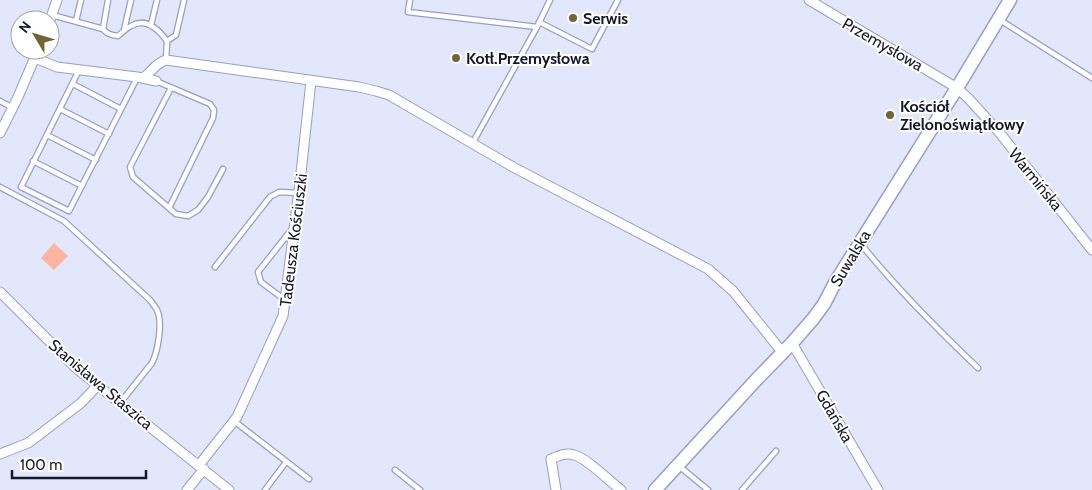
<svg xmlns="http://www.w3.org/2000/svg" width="1092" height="490" font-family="Cabin,sans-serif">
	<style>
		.green { fill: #fdb59f }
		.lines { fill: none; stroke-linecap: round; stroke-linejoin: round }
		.lane-casing { stroke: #969dce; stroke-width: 7 }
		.street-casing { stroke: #969dce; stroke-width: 11 }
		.secondary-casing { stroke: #969dce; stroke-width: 15 }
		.lane { stroke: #fff; stroke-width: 4.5 }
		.street { stroke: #fff; stroke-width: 9 }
		.secondary { stroke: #fff; stroke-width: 12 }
		.poi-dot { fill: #716633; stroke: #fff; stroke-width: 2 }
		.labels { text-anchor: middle; stroke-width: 4; stroke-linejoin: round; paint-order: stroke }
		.poi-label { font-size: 16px; font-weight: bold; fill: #15182a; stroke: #fff; text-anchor: start }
		.street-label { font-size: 16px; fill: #15182a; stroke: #fff }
	</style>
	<rect width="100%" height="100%" fill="#e3e7fc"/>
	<path class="green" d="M54 243 68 256 54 270 41 258Z"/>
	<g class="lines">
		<g class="lane-casing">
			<path id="lane" d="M410 0 408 12 537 27 550 0
				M52 15 103 29 108 0
				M1000 20 1092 78
				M76 21 81 0
				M539 22 592 49 618 0
				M151 25 157 0
				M103 29C107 34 111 35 118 36 122 33 126 28 131 26 146 17 159 30 167 41
				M124 30 131 0
				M19 37H20
				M166 60 167 41 176 35 184 0
				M79 70 21 187 69 211 137 78
				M156 81 210 104 214 110 213 118 169 208
				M73 84 121 109
				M171 88 130 167 133 177 169 208 176 214 188 216 198 210 208 197 223 169
				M0 101 13 108
				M60 109 109 134
				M47 135 96 160
				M472 144 537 27
				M33 161 82 186
				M0 187 64 221 150 300C152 303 155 306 157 310 163 322 158 351 152 363L120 403
				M861 244C896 288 937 329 978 368
				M215 267 270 197 279 192 299 193
				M285 300 261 282 258 272 292 229
				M234 421 309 479
				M679 466 708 490
				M395 470 420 490
				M265 490 286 462
				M742 490 776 451"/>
		</g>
		<g class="street-casing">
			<path id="street" d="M809 0 957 88 968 98 999 132 1092 250
				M50 20 57 0
				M35 58 57 67 137 77 156 81
				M143 78C153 71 153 65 166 60L359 87 376 91 389 95 513 167 708 269 733 291 783 353
				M0 133 18 97 38 50
				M0 292 76 368 229 490
				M792 343 878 490
				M0 454 28 443 39 435 81 403 98 385
				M199 465 237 417 283 316 300 182 311 81
				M187 490 204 469
				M556 490 551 459C558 456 566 452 574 455 587 458 609 481 621 490"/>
		</g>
		<g class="secondary-casing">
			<path id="secondary" d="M655 490 756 380 792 343 813 319 824 304 836 281 957 88 1010 0"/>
		</g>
		<use href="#lane" class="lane"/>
		<use href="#street" class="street"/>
		<use href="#secondary" class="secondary"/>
	</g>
	<g class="poi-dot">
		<circle cx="573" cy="18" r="5"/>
		<circle cx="456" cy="58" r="5"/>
		<circle cx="890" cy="115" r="5"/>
	</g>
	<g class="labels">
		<g class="poi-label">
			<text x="583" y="24">Serwis</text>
			<text x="466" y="64">Kotł.Przemysłowa</text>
			<text x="900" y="112">Kościół<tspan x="900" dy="18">Zielonoświątkowy</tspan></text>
		</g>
		<g class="street-label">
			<text transform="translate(883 44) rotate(30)" y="6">Przemysłowa</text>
			<text transform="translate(1036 179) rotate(51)" y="6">Warmińska</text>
			<text transform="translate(293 240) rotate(-83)" y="6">Tadeusza Kościuszki</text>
			<text transform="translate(850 258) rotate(-59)" y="6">Suwalska</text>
			<text transform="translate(101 384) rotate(40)" y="6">Stanisława Staszica</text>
			<text transform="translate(835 416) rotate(60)" y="6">Gdańska</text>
		</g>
	</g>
	<g transform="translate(35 35) rotate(308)"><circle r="24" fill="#ffffff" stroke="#a1a3aa"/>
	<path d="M0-4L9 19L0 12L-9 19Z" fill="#716633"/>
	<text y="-8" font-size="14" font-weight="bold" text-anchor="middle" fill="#15182a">N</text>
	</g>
	<path d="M12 470v8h134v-8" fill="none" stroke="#15182a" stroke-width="2.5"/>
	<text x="20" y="470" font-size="15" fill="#15182a" stroke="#ffffff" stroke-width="4" paint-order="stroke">100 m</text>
</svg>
